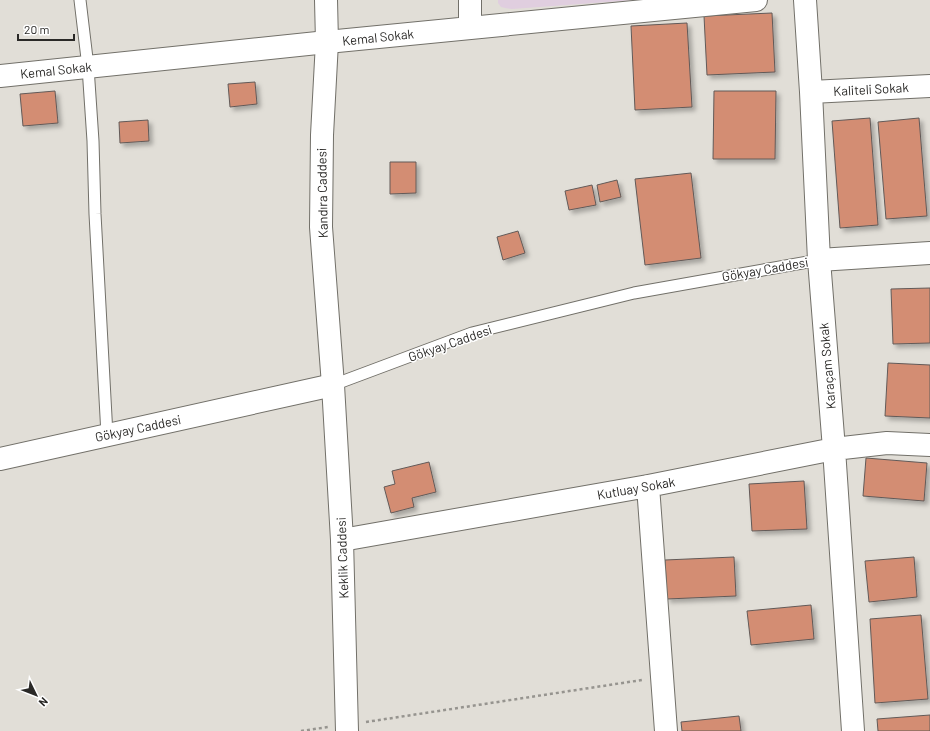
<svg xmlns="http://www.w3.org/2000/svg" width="930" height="731" font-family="Barlow,sans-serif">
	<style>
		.education { fill: #e0cedf }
		.building { fill: #d38d73; stroke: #625a58; filter: url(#shadow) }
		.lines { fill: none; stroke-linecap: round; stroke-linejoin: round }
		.lane-casing { stroke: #727069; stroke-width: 13 }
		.street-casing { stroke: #727069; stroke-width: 24 }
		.secondary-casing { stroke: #727069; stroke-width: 24 }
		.path { stroke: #96948f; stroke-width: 2.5; stroke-dasharray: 3 3; stroke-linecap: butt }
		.lane { stroke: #fff; stroke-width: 11 }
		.street { stroke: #fff; stroke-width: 22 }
		.secondary { stroke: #fff; stroke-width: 22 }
		.labels { text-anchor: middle; stroke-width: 3; stroke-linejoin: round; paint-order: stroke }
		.street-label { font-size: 13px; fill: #2a2927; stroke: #fff }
	</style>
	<defs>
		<filter id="shadow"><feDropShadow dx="3.5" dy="3.5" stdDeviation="2" flood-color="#0004"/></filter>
	</defs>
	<rect width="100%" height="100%" fill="#e1ded7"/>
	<path class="education" d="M498 0H635L512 9 505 8 501 7 498 3Z"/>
	<path class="building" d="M772 13 775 72 707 75 704 16Z
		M687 23 692 107 635 110 631 26Z
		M255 82 257 104 230 107 228 84Z
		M55 91 58 123 23 126 20 94Z
		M714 91H776L775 159H713Z
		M870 118 878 225 840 228 832 121Z
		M919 118 927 216 886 219 878 122Z
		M148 120 149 141 120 143 119 122Z
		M390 162H416V193L390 194Z
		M691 173 701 258 645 265 635 179Z
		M617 180 621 197 600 202 597 185Z
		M592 185 596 205 569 210 565 191Z
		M518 231 525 253 503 260 497 237Z
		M930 288V343L893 344 891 289Z
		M888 363 930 365V418L885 416Z
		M866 458 927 463 924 501 863 496Z
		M429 462 436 492 412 498 414 507 391 513 384 487 395 484 392 471Z
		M804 481 807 529 752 531 749 484Z
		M734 557 736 596 667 599 665 560Z
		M914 557 917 597 869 602 865 561Z
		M811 605 814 639 751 645 747 611Z
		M921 615 928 699 875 703 870 619Z
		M930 715V731H878L877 719Z
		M739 716 741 731H682L681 722Z"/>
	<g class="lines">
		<g class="lane-casing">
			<path id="lane" d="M80 0 88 67 93 141 95 214 107 435
				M333 385 472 333 634 293 819 260"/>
		</g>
		<g class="street-casing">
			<path id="street" d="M470 0V28
				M805 0 811 92 819 260 834 449 853 731
				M0 76 327 42 756 0
				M811 92 930 86
				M0 459 333 385
				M648 486 666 731
				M342 540 648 486 834 449 887 443 930 445"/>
		</g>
		<g class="secondary-casing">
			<path id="secondary" d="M326 0 327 42 322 135 321 227 333 385 342 540 347 731
				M819 260 930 253"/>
		</g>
		<path class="path" d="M366 722 642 680
			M301 731 328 727"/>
		<use href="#lane" class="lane"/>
		<use href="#street" class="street"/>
		<use href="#secondary" class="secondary"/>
	</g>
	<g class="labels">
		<g class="street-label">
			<text transform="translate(378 37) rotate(-6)" y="5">Kemal Sokak</text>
			<text transform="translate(56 70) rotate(-6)" y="5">Kemal Sokak</text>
			<text transform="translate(871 89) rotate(-3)" y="5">Kaliteli Sokak</text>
			<text transform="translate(322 193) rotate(-91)" y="5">Kandıra Caddesi</text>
			<text transform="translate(765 269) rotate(-10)" y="5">Gökyay Caddesi</text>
			<text transform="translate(450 343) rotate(-19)" y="5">Gökyay Caddesi</text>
			<text transform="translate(827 366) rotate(-95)" y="5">Karaçam Sokak</text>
			<text transform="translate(138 428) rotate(-12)" y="5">Gökyay Caddesi</text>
			<text transform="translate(636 488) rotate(-10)" y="5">Kutluay Sokak</text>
			<text transform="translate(342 558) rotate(-92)" y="5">Keklik Caddesi</text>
		</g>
	</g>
	<g transform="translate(36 695) rotate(133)" stroke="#ffffff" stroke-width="3" paint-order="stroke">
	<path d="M0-3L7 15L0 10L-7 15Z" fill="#2a2927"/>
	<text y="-6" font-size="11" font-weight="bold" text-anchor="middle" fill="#2a2927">N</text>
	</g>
	<path d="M18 34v6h56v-6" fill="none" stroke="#2a2927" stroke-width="2"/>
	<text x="24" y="34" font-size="12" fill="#2a2927" stroke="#ffffff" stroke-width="3" paint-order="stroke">20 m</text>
</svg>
